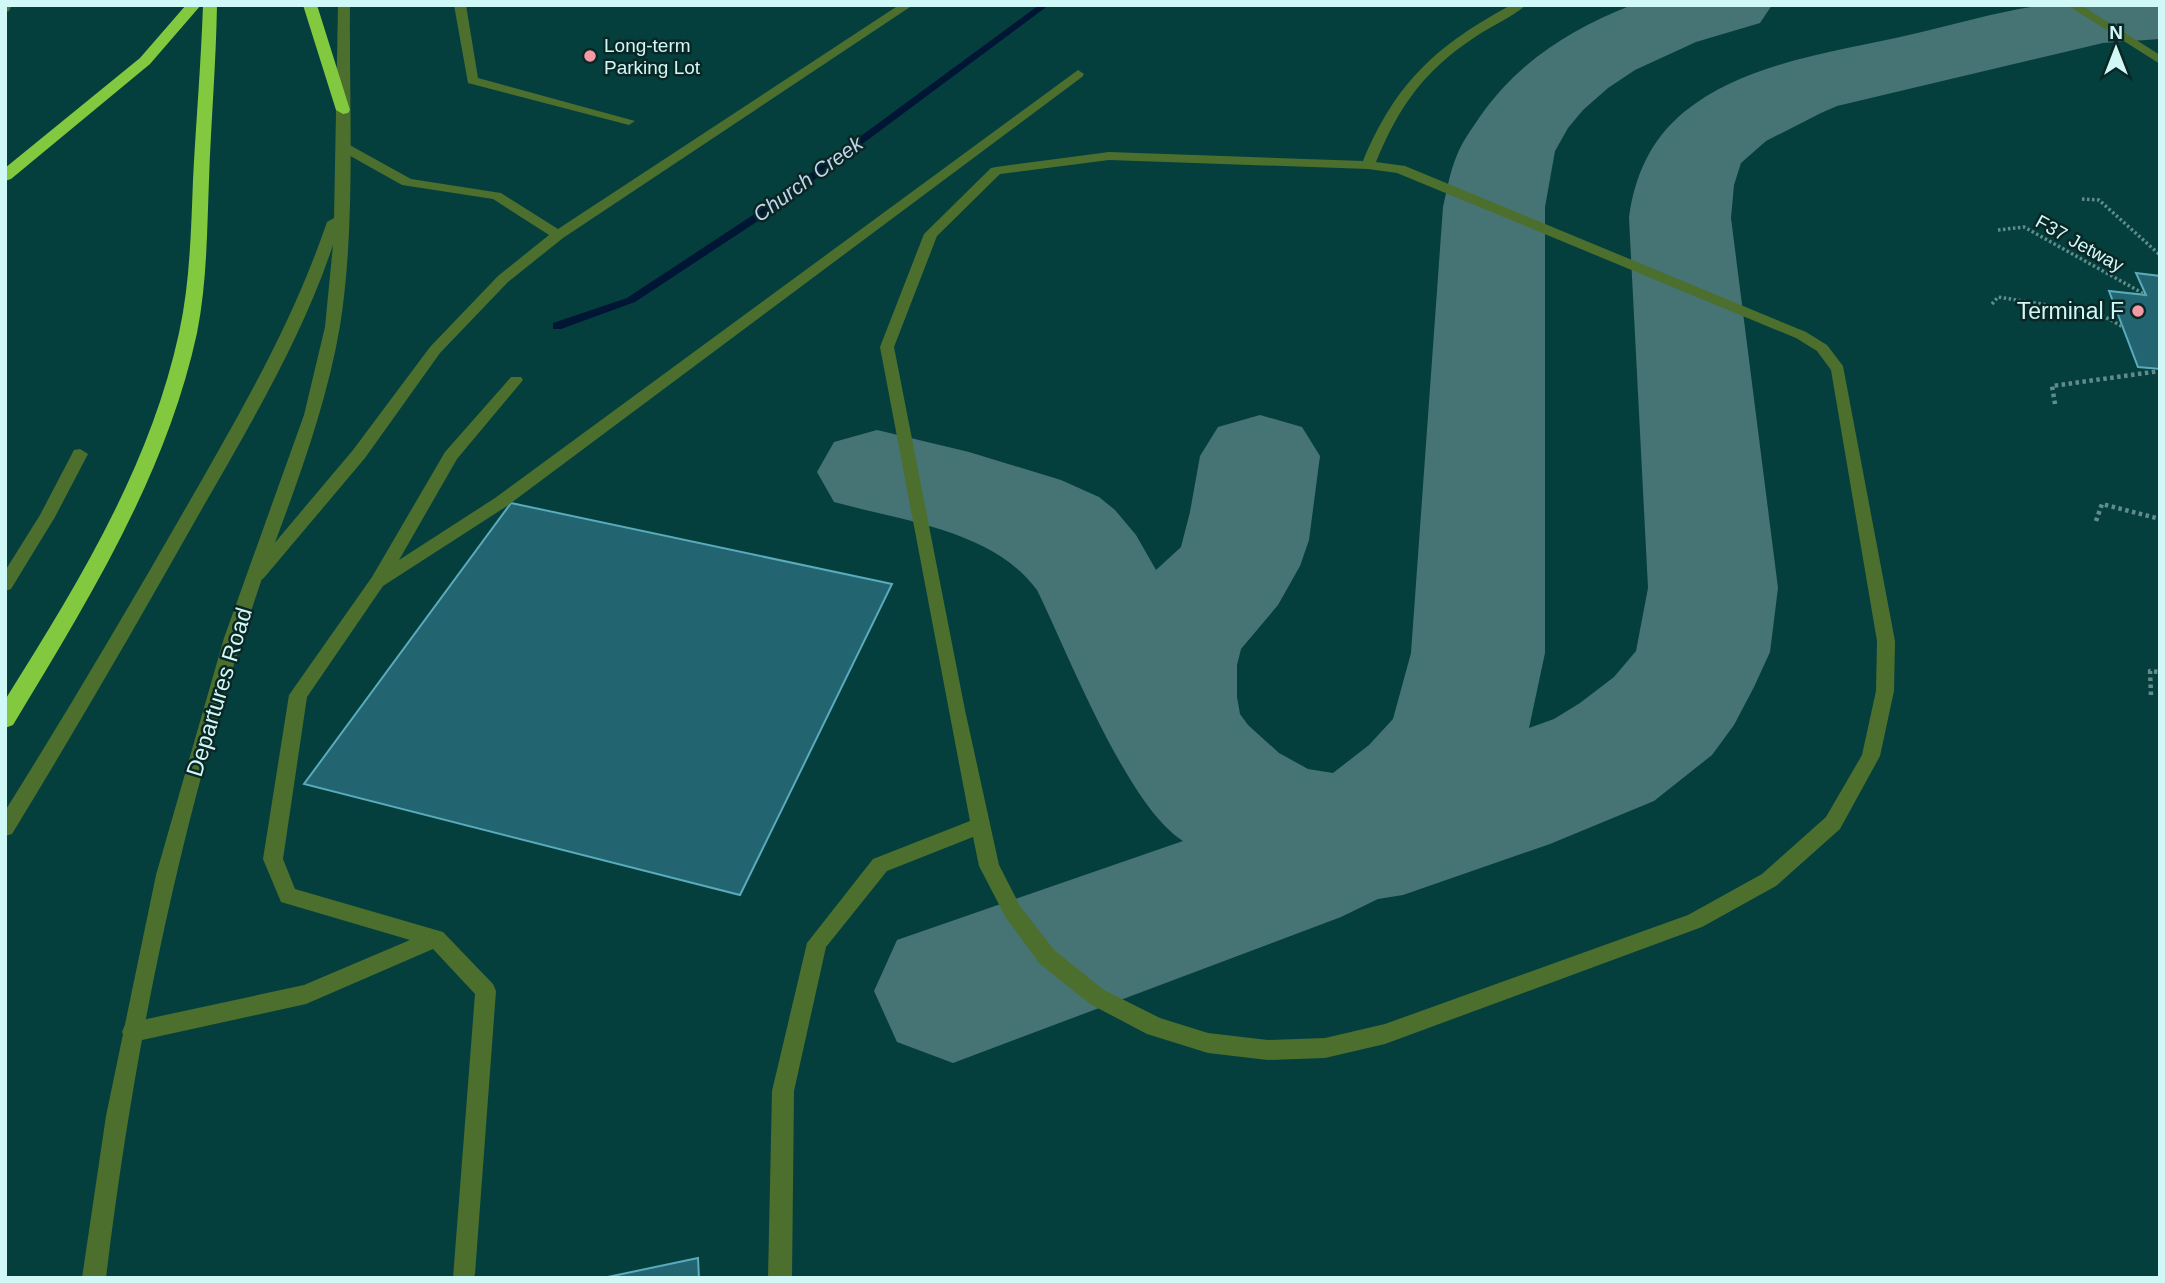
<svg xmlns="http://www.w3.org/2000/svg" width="2165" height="1283" font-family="Helvetica,sans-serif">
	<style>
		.built { fill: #043f3e }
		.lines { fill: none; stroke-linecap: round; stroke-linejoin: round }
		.stream { fill: #001634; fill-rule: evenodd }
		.taxiway { fill: #467474; fill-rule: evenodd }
		.building { fill: #236471; stroke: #5aabbb; stroke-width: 2 }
		.path-far1 { stroke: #608d8c; stroke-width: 3.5; stroke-dasharray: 2.5 2.5; stroke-linecap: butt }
		.path { stroke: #608d8c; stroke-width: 4.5; stroke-dasharray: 3.5 3.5; stroke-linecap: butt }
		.service { fill: #4c6f2e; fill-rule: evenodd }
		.tertiary { fill: #4c6f2e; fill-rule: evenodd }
		.motorway { fill: #83c93f; fill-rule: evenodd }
		.poi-dot { fill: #f49aa4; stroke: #0a2625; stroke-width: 2.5 }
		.labels { text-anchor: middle; stroke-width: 5; stroke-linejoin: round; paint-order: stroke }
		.far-poi-label { font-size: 19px; fill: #d0f8f6; stroke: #0a2625; text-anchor: start }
		.far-street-label { font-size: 19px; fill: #d0f8f6; stroke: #0a2625 }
		.far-water-label { font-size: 21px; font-style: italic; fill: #c1d5ed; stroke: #0a2625 }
		.poi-label { font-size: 23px; fill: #d0f8f6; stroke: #0a2625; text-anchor: end }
		.street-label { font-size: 23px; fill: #d0f8f6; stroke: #0a2625 }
	</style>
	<rect width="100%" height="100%" fill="#003231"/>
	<path class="built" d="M5 5H2160V1278H5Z"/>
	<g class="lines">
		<path class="stream" d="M1039 5H1049L767 215 635 302 561 329H553V323L627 298 759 211Z"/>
		<path class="taxiway" d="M1632 5H1772L1760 23 1696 42 1635 70 1608 88 1583 110 1568 128 1555 151 1545 207V653L1529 728 1554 719 1580 703 1614 677 1636 651 1648 588 1629 218C1634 177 1651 139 1684 112 1747 61 1837 52 1913 34 1954 25 1996 12 2038 6 2071 0 2124 5 2160 5V39L2103 43 1837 106 1821 113 1766 141 1741 163 1734 185 1731 218 1778 588 1770 652 1754 687 1734 725 1712 755 1654 801 1550 844 1403 895 1378 899 1341 917 953 1063 897 1042 874 991 897 940 1183 841C1127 806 1068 653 1037 590 993 530 902 521 834 502L817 472 834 442 877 430 969 452 1061 480 1099 497 1115 510 1136 535 1156 570 1181 547 1190 512 1200 456 1218 427 1260 415 1302 427 1320 456 1309 540 1300 566 1278 605 1241 649 1237 665V697L1240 714 1248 725 1279 753 1308 769 1333 773 1369 745 1393 719 1411 653 1443 207C1447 190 1450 171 1457 155 1462 142 1471 130 1479 118 1518 62 1569 30 1632 5Z"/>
	</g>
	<path class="building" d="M2136 273 2160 276V369L2138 367 2109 291 2146 295Z
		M511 503 892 584 740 895 304 784Z
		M698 1258 699 1278H603Z"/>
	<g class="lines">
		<path class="path-far1" d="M2082 199 2099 200 2160 255
			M1998 230 2024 227 2146 295
			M1992 304 1998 297 2098 313 2123 327"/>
		<path class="path" d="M2055 404 2052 386 2160 371
			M2096 521 2102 504 2160 519
			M2151 695 2150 671 2160 672"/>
		<path class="service" d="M454 5H466L478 78 635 121 629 125 468 83Z
			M899 5H913L563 238 508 282 440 353 365 458 263 579H251L249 575 251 571 353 450 430 347 498 276 549 235 493 199 402 185 338 149V143H346L411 179 501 193 558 229Z
			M1511 5H1526C1511 18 1491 26 1475 37 1424 71 1399 106 1376 162L1405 166 1806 332 1827 345 1843 366 1895 641 1894 691 1880 756 1840 829 1776 886 1702 927 1385 1044 1325 1058 1268 1060 1208 1053 1147 1034 1090 1004 1040 964 1006 918 979 866 973 837 887 871 826 947 794 1091 792 1278H768L772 1091 807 943 873 859 970 821 880 347 924 234 991 168 996 167 1109 152 1363 161C1396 82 1437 45 1511 5ZM1109 160 1368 169 1397 173 1796 338 1817 351 1831 370 1877 641 1876 691 1862 755 1826 817 1762 874 1688 915 1385 1024 1325 1038 1268 1040 1208 1033 1160 1018 1104 990 1054 950 1020 906 999 865 965 710 894 347 937 236 1000 174Z
			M2067 5H2081L2160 55V64Z
			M1078 70 1084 74 1082 77 507 506 383 586 307 697 283 859 295 889 443 932 493 984 496 991 475 1274 473 1278H453L475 994 433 949 306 1004 133 1042 125 1039 122 1032 125 1025 133 1022 304 985 410 940 281 902 263 859 289 695 372 577 445 452 511 377H521L523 380 457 459 399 560 495 498Z
			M80 449 88 454 55 517 11 589 5 591V571L40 515 74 450Z"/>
		<path class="tertiary" d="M5 5H12L9 11 5 12Z
			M338 5H350C349 107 356 226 340 326 326 408 296 486 267 564 250 613 234 663 219 713 165 898 129 1087 106 1278H82L106 1116 156 875 224 638 304 415 325 327 333 245C302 338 251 423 203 507 141 617 78 726 12 834L5 836V811C67 712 126 612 184 511 238 417 292 325 327 222L334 218Z"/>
		<path class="motorway" d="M186 5H201L150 64 11 179 5 181V168L140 58Z
			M203 5H217C216 64 211 122 209 180 207 231 207 283 197 333 166 476 87 602 13 725L5 728V700C77 585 150 467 179 333 190 283 191 231 193 180 196 122 201 64 203 5Z
			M303 5H317L350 110 348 113 343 114 336 110Z"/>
	</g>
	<g class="poi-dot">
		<circle cx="590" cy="56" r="7"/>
		<circle cx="2138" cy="311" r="7"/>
	</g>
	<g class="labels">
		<g class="far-poi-label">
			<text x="604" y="52">Long-term<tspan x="604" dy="22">Parking Lot</tspan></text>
		</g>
		<g class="far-street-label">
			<text transform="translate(2080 243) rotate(29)" y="7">F37 Jetway</text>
		</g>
		<g class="far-water-label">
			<text transform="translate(808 179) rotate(-36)" y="7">Church Creek</text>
		</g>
		<g class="poi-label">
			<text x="2124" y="319">Terminal F</text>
		</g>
		<g class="street-label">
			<text transform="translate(219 692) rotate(-73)" y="8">Departures Road</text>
		</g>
	</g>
	<rect width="2165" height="1283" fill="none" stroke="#d0f8f6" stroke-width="14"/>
	<g transform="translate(2116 49)" stroke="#0a2625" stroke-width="5" paint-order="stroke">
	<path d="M0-5L12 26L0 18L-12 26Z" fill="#d0f8f6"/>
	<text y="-10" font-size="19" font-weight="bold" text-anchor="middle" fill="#d0f8f6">N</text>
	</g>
</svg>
